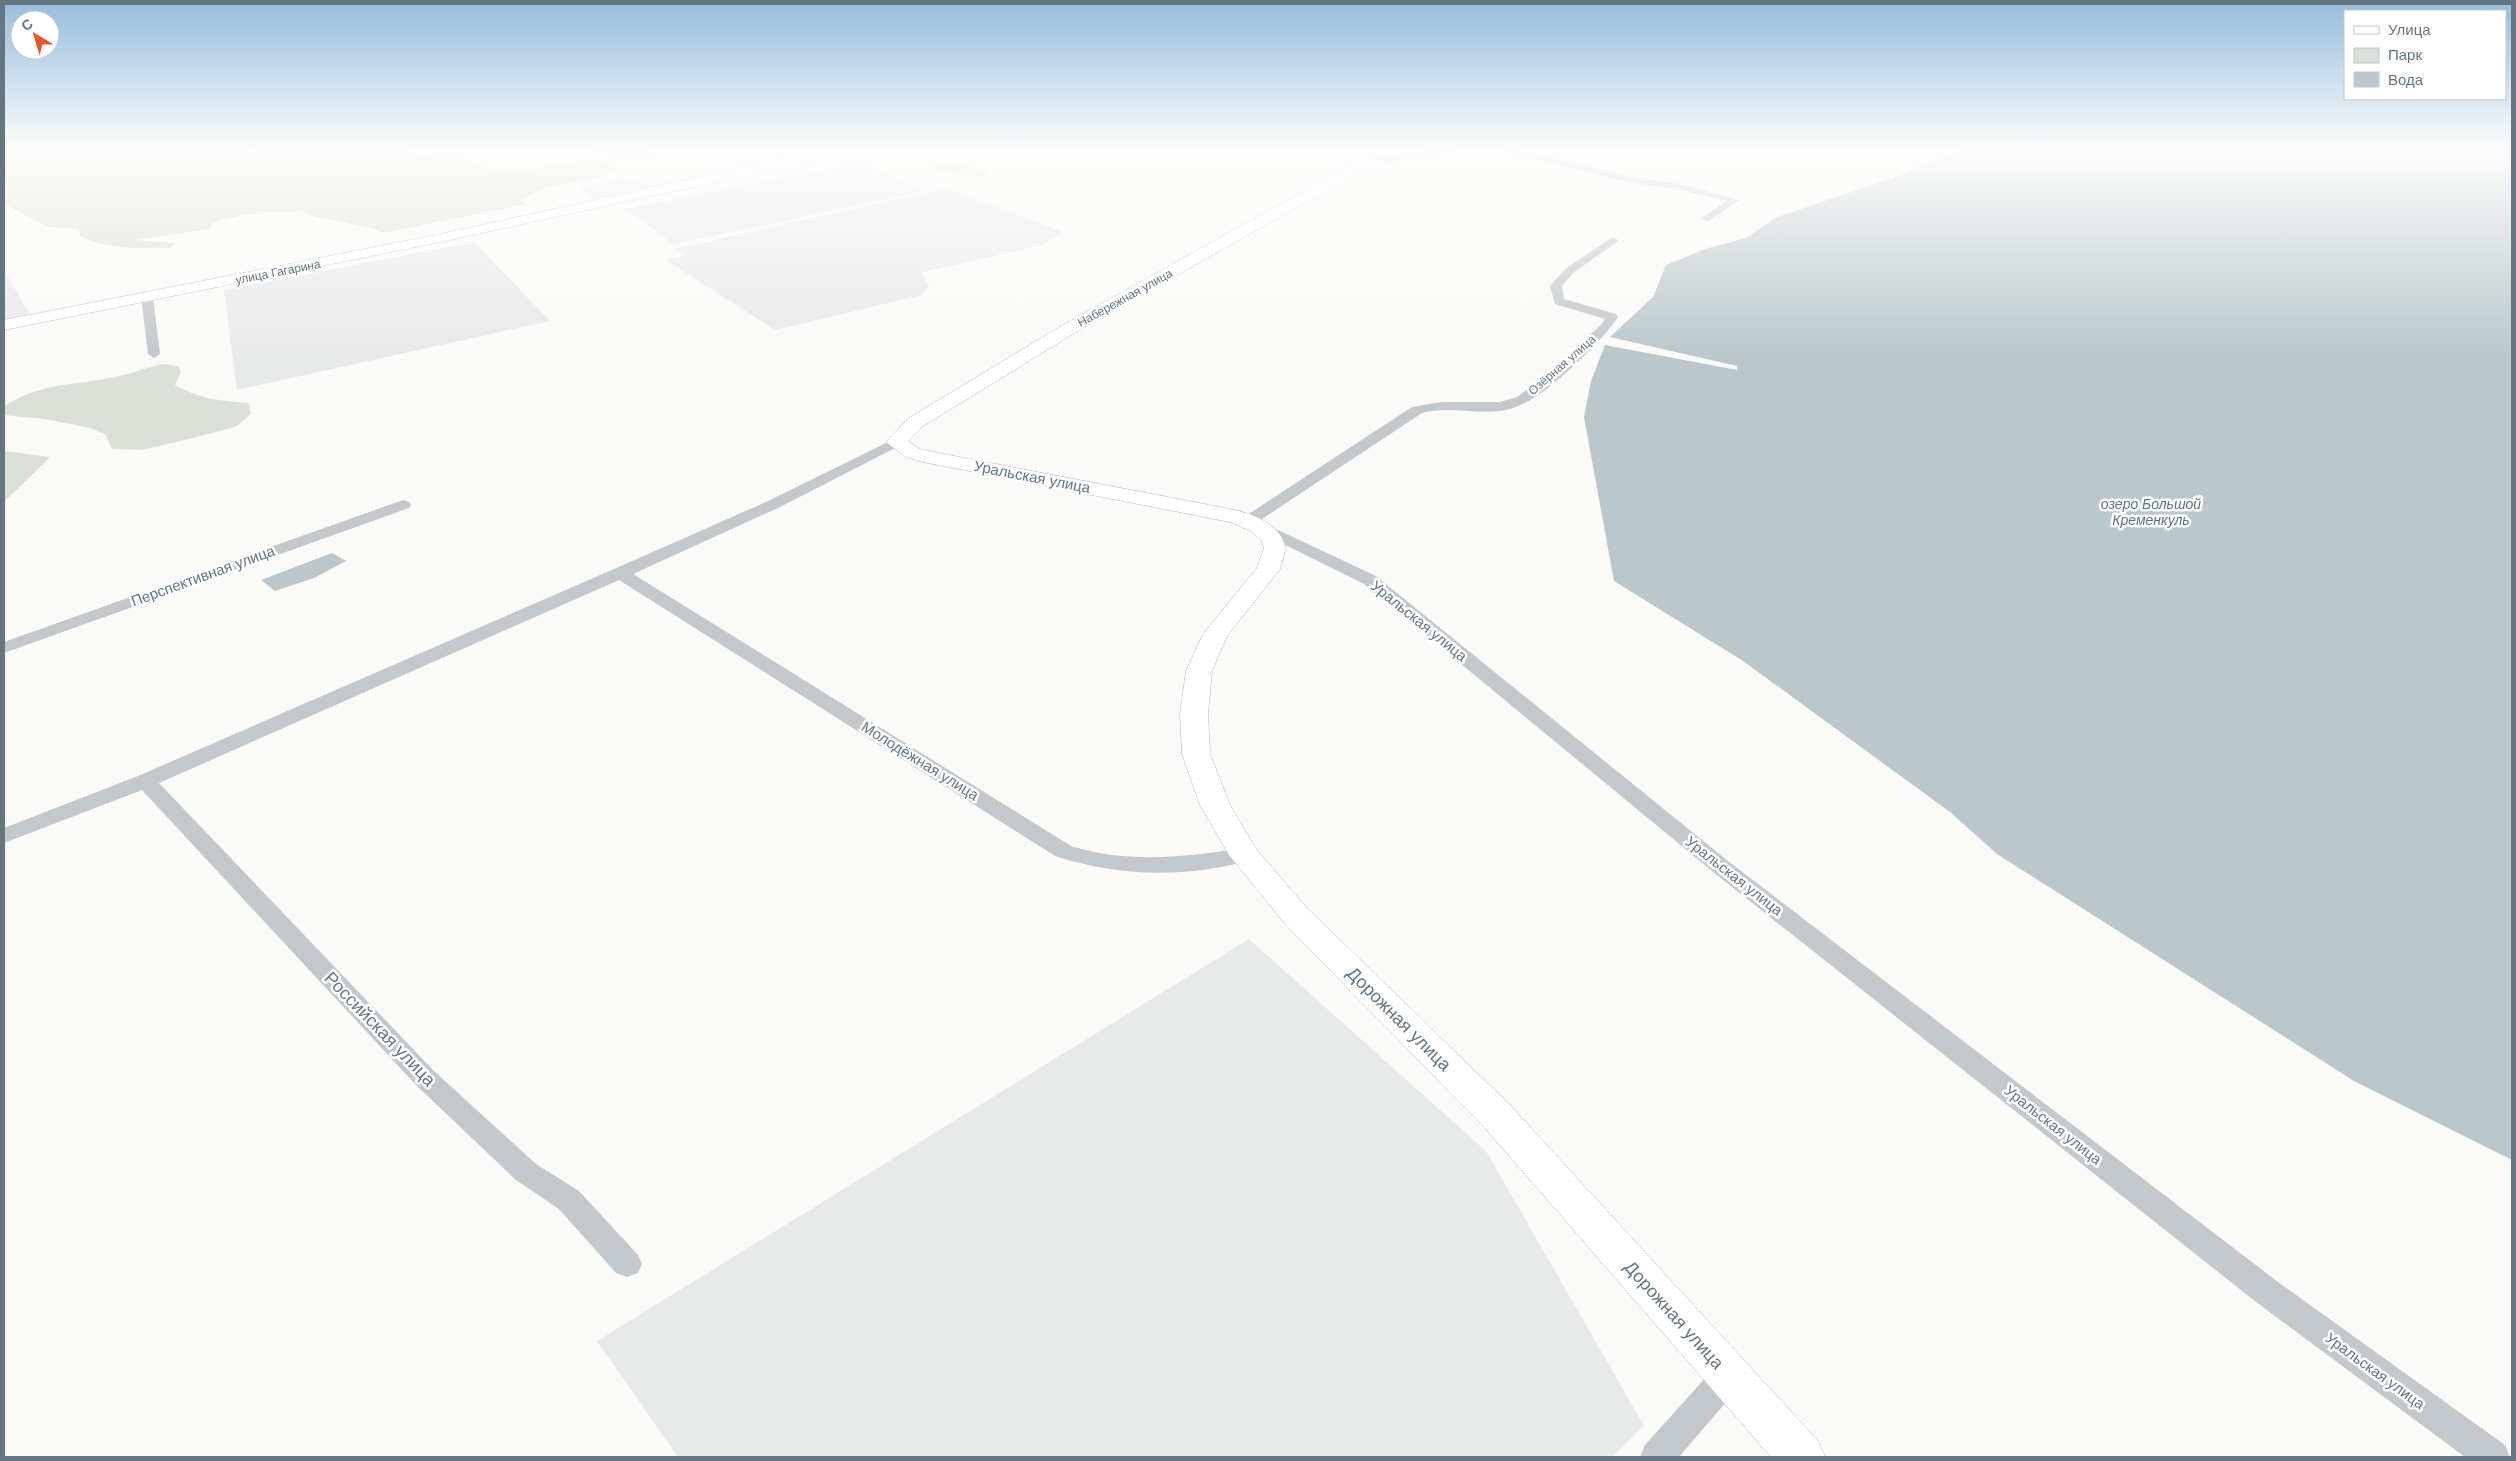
<svg xmlns="http://www.w3.org/2000/svg" width="2516" height="1461" font-family="Helvetica,sans-serif">
	<style>
		.built { fill: #e8e9e9 }
		.green { fill: #dadfd7 }
		.water { fill: #bbc7cb }
		.lines { fill: none; stroke-linecap: round; stroke-linejoin: round }
		.secondary-casing { stroke: #b3babf; stroke-width: 1 }
		.street { fill: #c3c8cc; fill-rule: evenodd }
		.secondary { fill: #fff; fill-rule: evenodd }
		.labels { text-anchor: middle; stroke-width: 5; stroke-linejoin: round; paint-order: stroke }
		.far-street-label { font-size: 12px; fill: #657683; stroke: #fff }
		.far-water-label { font-size: 14px; font-style: italic; fill: #60757c; stroke: #fff }
		.street-label { font-size: 15px; fill: #657683; stroke: #fff }
		.near-street-label { font-size: 18px; fill: #657683; stroke: #fff }
	</style>
	<rect width="100%" height="100%" fill="#fafaf8"/>
	<path class="built" d="M860 163 925 191 673 244 625 209Z
		M623 178 651 186 596 199 577 188Z
		M946 188 1062 232 1041 245 921 273 929 285 922 295 775 330 666 260 686 255 675 249Z
		M474 242 550 321 237 390 224 290Z
		M4 270 30 315 4 320Z
		M1249 939 1486 1151 1644 1426 1612 1457H678L597 1341Z"/>
	<path class="green" d="M4 150H407L419 156 454 157 477 163 487 169 529 170 577 161H605L614 168 602 177 545 187 520 200 527 204 383 233 371 228 308 215 304 211C273 212 242 212 212 223L209 229 135 240 175 243 171 248C140 248 109 250 80 236L79 229 48 227 4 204Z
		M571 150H646L660 155 631 158Z
		M941 163H952L990 172 987 175 966 177 933 168Z
		M162 364 178 366 181 372 175 385C200 399 220 401 248 403L251 414 235 427 185 440 141 450 112 449 105 434 90 428 45 419 4 415V406C45 381 70 387 114 377 130 374 146 368 162 364Z
		M4 451 50 457 4 502Z"/>
	<path class="water" d="M1960 150H2512V1160L2354 1081 1997 854 1950 812 1743 661 1614 581 1584 417 1591 381 1605 345 1737 370V366L1610 337 1653 297 1666 265 1705 249 1746 238 1777 217 1901 175Z
		M332 553 346 561 314 578 275 591 261 580Z"/>
	<g class="lines">
		<g class="secondary-casing">
			<path id="secondary" d="M822 150H850L844 154 436 243 4 330V320L436 235Z
				M1349 150H1366L1374 156 1359 172 1073 334 923 426 908 441 920 449 933 452 1235 510C1258 516 1279 524 1286 548L1280 569 1227 636 1212 671 1208 714 1210 754 1230 805 1256 849 1307 908 1510 1105 1818 1441 1825 1457H1771L1484 1127 1285 924 1229 855 1200 805 1182 754 1180 714 1186 671 1203 634 1257 568 1264 548 1261 540 1251 531 1230 522 923 462 906 457 886 442 909 418 1061 326 1349 166 1360 157Z"/>
		</g>
		<path class="street" d="M1433 150H1462L1388 162 1363 156 1368 153 1388 156Z
			M1500 150H1517L1627 176 1680 184 1740 200 1707 222 1702 219 1703 217 1727 201 1680 190 1627 182Z
			M1613 237 1618 240 1617 242 1573 273 1562 286 1564 299 1616 314 1618 317C1603 341 1550 391 1525 403 1517 407 1508 410 1499 411 1473 414 1447 406 1422 413L1259 521 1376 576 1728 861 2278 1282 2505 1445 2510 1457H2465L2256 1302 1712 871 1364 584 1253 529 1251 526 1241 525 1239 522 1241 519 1412 407 1441 402H1500L1517 397 1528 389 1600 326 1605 319 1555 304 1550 286 1565 269Z
			M147 293 153 297 160 354 154 358 148 354 141 297Z
			M896 438 903 442 901 445 778 508 633 574 1071 846C1129 864 1185 857 1244 848L1252 850 1255 855 1252 860C1185 878 1120 877 1055 856L619 580 159 783 434 1071 536 1164 579 1191 638 1255 642 1264 638 1273 627 1277 616 1273 559 1209 516 1180 416 1085 142 790 4 843V828L138 776 614 569 766 502Z
			M403 500 409 502 411 505 409 508 4 653V642Z
			M1728 1361 1739 1365 1744 1376 1739 1387 1679 1457H1640L1645 1445 1717 1365Z"/>
		<use href="#secondary" class="secondary"/>
	</g>
	<linearGradient id="sky" x2="0" y2="1"><stop stop-color="#96bcdc"/><stop offset="0.42" stop-color="#fdfdfc"/><stop offset="1" stop-color="#fdfdfc" stop-opacity="0"/></linearGradient>
	<rect width="2516" height="355" fill="url(#sky)"/>
	<g class="labels">
		<g class="far-street-label">
			<text transform="translate(278 272) rotate(-11)" y="4">улица Гагарина</text>
			<text transform="translate(1125 298) rotate(-29)" y="4">Набережная улица</text>
			<text transform="translate(1562 365) rotate(-41)" y="4">Озёрная улица</text>
		</g>
		<g class="far-water-label">
			<text x="2151" y="509">озеро Большой<tspan x="2151" dy="16">Кременкуль</tspan></text>
		</g>
		<g class="street-label">
			<text transform="translate(1032 477) rotate(11)" y="5">Уральская улица</text>
			<text transform="translate(203 576) rotate(-20)" y="5">Перспективная улица</text>
			<text transform="translate(1419 621) rotate(39)" y="5">Уральская улица</text>
			<text transform="translate(920 761) rotate(32)" y="5">Молодёжная улица</text>
			<text transform="translate(1734 876) rotate(38)" y="5">Уральская улица</text>
			<text transform="translate(2053 1125) rotate(38)" y="5">Уральская улица</text>
			<text transform="translate(2375 1371) rotate(36)" y="5">Уральская улица</text>
		</g>
		<g class="near-street-label">
			<text transform="translate(1399 1019) rotate(45)" y="6">Дорожная улица</text>
			<text transform="translate(380 1029) rotate(46)" y="6">Российская улица</text>
			<text transform="translate(1674 1315) rotate(48)" y="6">Дорожная улица</text>
		</g>
	</g>
	<rect width="2516" height="1461" fill="none" stroke="#657683" stroke-width="10"/>
	<rect x="2344" y="10" width="162" height="90" fill="#ffffff" stroke="#c1c8cd"/>
	<rect x="2354" y="26" width="25" height="8" fill="#ffffff" stroke="#c1c8cd"/>
	<text x="2388" y="35" font-size="15" fill="#657683">Улица</text>
	<rect x="2354" y="48" width="25" height="15" fill="#dadfd7" stroke="#c1c8cd"/>
	<text x="2388" y="60" font-size="15" fill="#657683">Парк</text>
	<rect x="2354" y="72" width="25" height="15" fill="#bbc7cb" stroke="#c1c8cd"/>
	<text x="2388" y="85" font-size="15" fill="#657683">Вода</text>
	<g transform="translate(35 35) rotate(322)"><circle r="24" fill="#ffffff" stroke="#c1c8cd"/>
	<path d="M0-4L9 19L0 12L-9 19Z" fill="#e4572e"/>
	<text y="-8" font-size="14" font-weight="bold" text-anchor="middle" fill="#657683">С</text>
	</g>
</svg>
